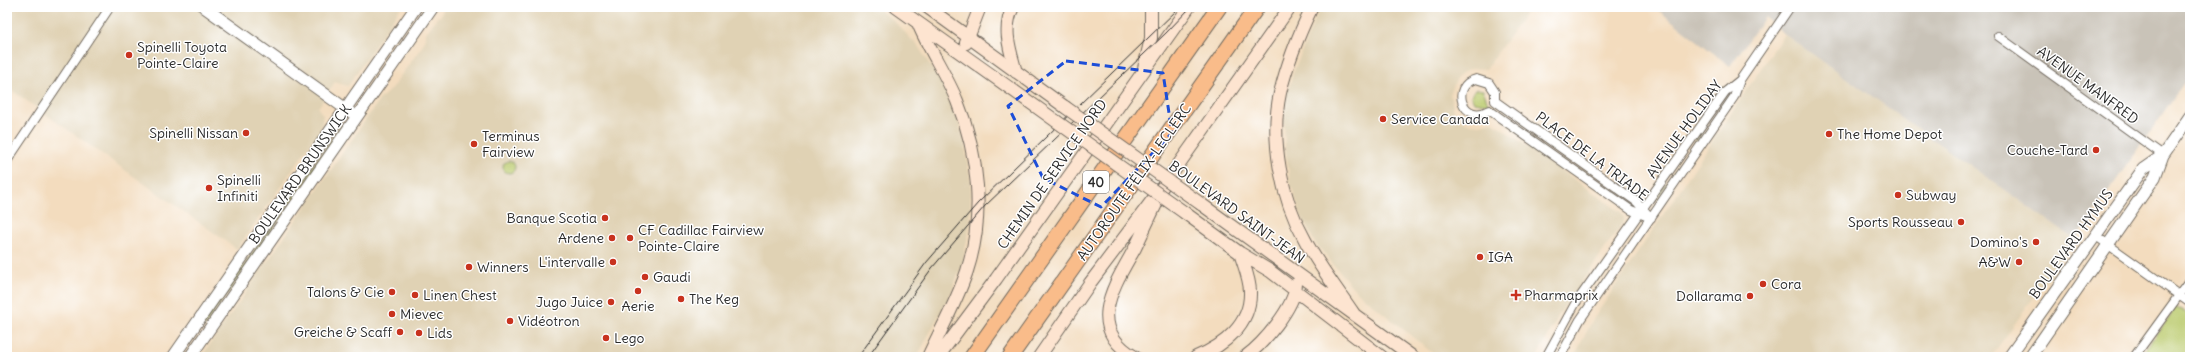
<svg xmlns="http://www.w3.org/2000/svg" width="2197" height="364" font-family="Delius,sans-serif">
	<style>
		.built { fill: #e0d2b4 }
		.industrial { fill: #c9c3b8 }
		.green { fill: #bbcb6e; stroke: #737b4c }
		.lines { fill: none; stroke-linecap: round; stroke-linejoin: round }
		.minor-casing { stroke: #71695e; stroke-width: 10 }
		.tertiary-casing { stroke: #71695e; stroke-width: 13 }
		.secondary-casing { stroke: #71695e; stroke-width: 14 }
		.motorway-casing { stroke: #71695e; stroke-width: 17 }
		.minor { stroke: #fff; stroke-width: 8 }
		.tertiary { stroke: #fff; stroke-width: 11 }
		.secondary { stroke: #fde4d0; stroke-width: 12 }
		.motorway { stroke: #f9bc8a; stroke-width: 15 }
		.tram { stroke: #2b2b2b; stroke-width: 1 }
		.secondary-bridge-casing { stroke: #71695e; stroke-width: 14; stroke-linecap: butt }
		.secondary-bridge { stroke: #fde4d0; stroke-width: 12 }
		.marked { fill: none; stroke: #1d4ed8; stroke-width: 3; stroke-dasharray: 8 5; stroke-linejoin: round }
		.poi-dot { fill: #c8321e; stroke: #fff; stroke-width: 1.5 }
		.labels { text-anchor: middle; stroke-width: 3; stroke-linejoin: round; paint-order: stroke }
		.shield { fill: #fff; stroke: #6b6b6b; stroke-width: 1 }
		.shield-label { font-size: 13px; font-weight: bold; fill: #2b2b2b }
		.poi-label { font-size: 14px; fill: #2b2b2b; stroke: #fff; text-anchor: start }
		.street-label { font-size: 14px; fill: #2b2b2b; stroke: #fff }
	</style>
	<rect width="100%" height="100%" fill="#fff"/>
	<filter id="ink" filterUnits="userSpaceOnUse"><feTurbulence type="fractalNoise" baseFrequency=".025" numOctaves="2"/><feDisplacementMap in="SourceGraphic" scale="8" xChannelSelector="R" yChannelSelector="G"/><feConvolveMatrix kernelMatrix="1 2 1 2 8 2 1 2 1" color-interpolation-filters="sRGB"/></filter>
	<filter id="wash" filterUnits="userSpaceOnUse"><feTurbulence type="fractalNoise" baseFrequency=".012" numOctaves="4" result="noise"/><feDisplacementMap in="SourceGraphic" scale="16" xChannelSelector="R" yChannelSelector="G"/><feGaussianBlur stdDeviation="0.9" result="paint"/><feColorMatrix in="noise" values="0 0 0 0 0 0 0 0 0 0 0 0 0 0 0 0 0 1.4 0 .05"/><feComposite in="paint" operator="in"/></filter>
	<g filter="url(#wash)">
		<rect width="100%" height="100%" fill="#f3dcbe"/>
		<path class="built" d="M7 7H401L348 86 335 82 318 108 323 115 321 129 237 249 7 87Z
			M444 7H875L894 21 918 46 946 90 959 123 965 146 971 184 970 225 963 261 952 291 917 357H201L380 99 391 89 423 45 426 33 438 16 440 17Z
			M1320 7H1530L1486 69 1473 68 1462 73 1457 78 1450 94 1454 111 1462 120 1470 124 1480 125 1493 122 1615 208 1621 212 1624 218 1623 223 1560 313 1537 357H1437L1355 290 1315 243 1301 216 1290 181 1285 147 1284 124 1287 96 1293 73Z
			M1784 34 2075 240 1991 357H1574L1592 321Z"/>
		<path class="industrial" d="M1654 7H2190V74L2075 240 1784 34 1765 17 1730 66Z"/>
		<path class="green" d="M1476 89 1483 90 1488 103 1549 147 1487 104 1474 102 1471 96Z
			M341 126 343 128 203 328 202 326Z
			M1703 132 1656 200 1654 201 1701 133Z
			M503 167a6 6 0 1 1 12 0a6 6 0 1 1-12 0Z
			M2175 307 2190 315V357H2140Z"/>
	</g>
	<g filter="url(#ink)">
		<g class="lines">
			<g class="minor-casing">
				<path id="minor" d="M1998 36 2163 155
					M1476 79 1489 83 1495 92V101L1637 202 1651 218 1631 210 1489 110C1463 125 1449 86 1476 79Z
					M7 161 110 7
					M2096 236 2190 303
					M1546 357 1575 304 1725 92 1740 80 1790 7
					M1560 357 1580 320 1734 97 1740 80
					M2134 357 2190 280"/>
			</g>
			<g class="tertiary-casing">
				<path id="tertiary" d="M204 7 350 112
					M173 357 416 7
					M190 357 433 7
					M2009 357 2143 169 2163 155 2190 116
					M2030 357 2155 177 2163 155"/>
			</g>
			<g class="secondary-casing">
				<path id="secondary" d="M896 7 1056 121
					M927 7 1065 107
					M1013 7C1002 29 1010 50 1016 72
					M1312 7C1299 34 1287 64 1280 93 1270 140 1281 198 1305 240 1318 265 1338 290 1354 314
					M918 23C929 50 946 74 957 101 979 155 985 216 967 271 957 301 941 329 928 357
					M966 43 980 7
					M1144 68 1151 38V7
					M1201 204 1413 357
					M1185 213 1240 253 1270 271 1382 357
					M938 357 996 279 1189 7
					M1039 357 1090 283 1169 178 1290 7
					M1135 357C1084 328 1115 284 1135 248 1143 232 1150 216 1158 200
					M1196 357C1224 346 1251 324 1250 292 1250 279 1244 266 1240 253
					M1245 357C1263 344 1295 307 1296 284"/>
			</g>
			<g class="motorway-casing">
				<path id="motorway" d="M972 357 1219 7
					M1010 357 1257 7"/>
			</g>
			<use href="#minor" class="minor"/>
			<use href="#tertiary" class="tertiary"/>
			<use href="#secondary" class="secondary"/>
			<use href="#motorway" class="motorway"/>
			<path class="tram" d="M858 357 926 263 978 203 1180 7
				M868 357 932 268 985 206 1166 33 1191 7"/>
			<g class="secondary-bridge-casing">
				<path id="secondary-bridge" d="M1065 107 1201 204
					M1056 121 1185 213"/>
			</g>
			<use href="#secondary-bridge" class="secondary-bridge"/>
		</g>
	</g>
	<path class="marked" d="M1066 61 1163 73 1172 133 1101 207 1043 178 1008 106Z"/>
	<g class="poi-dot">
		<circle cx="129" cy="55" r="4"/>
		<circle cx="1383" cy="119" r="4"/>
		<circle cx="246" cy="133" r="4"/>
		<circle cx="1829" cy="134" r="4"/>
		<circle cx="474" cy="144" r="4"/>
		<circle cx="2096" cy="150" r="4"/>
		<circle cx="209" cy="188" r="4"/>
		<circle cx="1898" cy="195" r="4"/>
		<circle cx="605" cy="218" r="4"/>
		<circle cx="1961" cy="222" r="4"/>
		<circle cx="612" cy="238" r="4"/>
		<circle cx="630" cy="238" r="4"/>
		<circle cx="2036" cy="242" r="4"/>
		<circle cx="1480" cy="257" r="4"/>
		<circle cx="613" cy="262" r="4"/>
		<circle cx="2019" cy="262" r="4"/>
		<circle cx="469" cy="267" r="4"/>
		<circle cx="645" cy="277" r="4"/>
		<circle cx="1763" cy="284" r="4"/>
		<circle cx="638" cy="291" r="4"/>
		<circle cx="392" cy="292" r="4"/>
		<circle cx="415" cy="295" r="4"/>
		<path d="M1514 289h4v4h4v4h-4v4h-4v-4h-4v-4h4z"/>
		<circle cx="1750" cy="296" r="4"/>
		<circle cx="681" cy="299" r="4"/>
		<circle cx="611" cy="302" r="4"/>
		<circle cx="392" cy="314" r="4"/>
		<circle cx="510" cy="321" r="4"/>
		<circle cx="400" cy="332" r="4"/>
		<circle cx="419" cy="333" r="4"/>
		<circle cx="606" cy="338" r="4"/>
	</g>
	<g class="labels">
		<rect class="shield" x="1083" y="171" width="26" height="22" rx="3"/>
		<g class="shield-label">
			<text x="1096" y="187">40</text>
		</g>
		<g class="poi-label">
			<text x="137" y="52">Spinelli Toyota<tspan x="137" dy="16">Pointe-Claire</tspan></text>
			<text x="1391" y="124">Service Canada</text>
			<text x="238" y="138" text-anchor="end">Spinelli Nissan</text>
			<text x="1837" y="139">The Home Depot</text>
			<text x="482" y="141">Terminus<tspan x="482" dy="16">Fairview</tspan></text>
			<text x="2088" y="155" text-anchor="end">Couche-Tard</text>
			<text x="217" y="185">Spinelli<tspan x="217" dy="16">Infiniti</tspan></text>
			<text x="1906" y="200">Subway</text>
			<text x="597" y="223" text-anchor="end">Banque Scotia</text>
			<text x="1953" y="227" text-anchor="end">Sports Rousseau</text>
			<text x="638" y="235">CF Cadillac Fairview<tspan x="638" dy="16">Pointe-Claire</tspan></text>
			<text x="604" y="243" text-anchor="end">Ardene</text>
			<text x="2028" y="247" text-anchor="end">Domino's</text>
			<text x="1488" y="262">IGA</text>
			<text x="605" y="267" text-anchor="end">L'intervalle</text>
			<text x="2011" y="267" text-anchor="end">A&amp;W</text>
			<text x="477" y="272">Winners</text>
			<text x="653" y="282">Gaudi</text>
			<text x="1771" y="289">Cora</text>
			<text x="384" y="297" text-anchor="end">Talons &amp; Cie</text>
			<text x="423" y="300">Linen Chest</text>
			<text x="1524" y="300">Pharmaprix</text>
			<text x="1742" y="301" text-anchor="end">Dollarama</text>
			<text x="689" y="304">The Keg</text>
			<text x="603" y="307" text-anchor="end">Jugo Juice</text>
			<text x="638" y="311" text-anchor="middle">Aerie</text>
			<text x="400" y="319">Mievec</text>
			<text x="518" y="326">Vidéotron</text>
			<text x="392" y="337" text-anchor="end">Greiche &amp; Scaff</text>
			<text x="427" y="338">Lids</text>
			<text x="614" y="343">Lego</text>
		</g>
		<g class="street-label">
			<text transform="translate(2088 85) rotate(36)" y="5">AVENUE MANFRED</text>
			<text transform="translate(1684 129) rotate(-54)" y="5">AVENUE HOLIDAY</text>
			<text transform="translate(1592 156) rotate(37)" y="5">PLACE DE LA TRIADE</text>
			<text transform="translate(300 174) rotate(-55)" y="5">BOULEVARD BRUNSWICK</text>
			<text transform="translate(1052 174) rotate(-55)" y="5">CHEMIN DE SERVICE NORD</text>
			<text transform="translate(1134 182) rotate(-55)" y="5">AUTOROUTE FÉLIX-LECLERC</text>
			<text transform="translate(1237 212) rotate(36)" y="5">BOULEVARD SAINT-JEAN</text>
			<text transform="translate(2071 244) rotate(-54)" y="5">BOULEVARD HYMUS</text>
		</g>
	</g>
	<rect width="2197" height="364" fill="none" stroke="#fff" stroke-width="24"/>
</svg>
